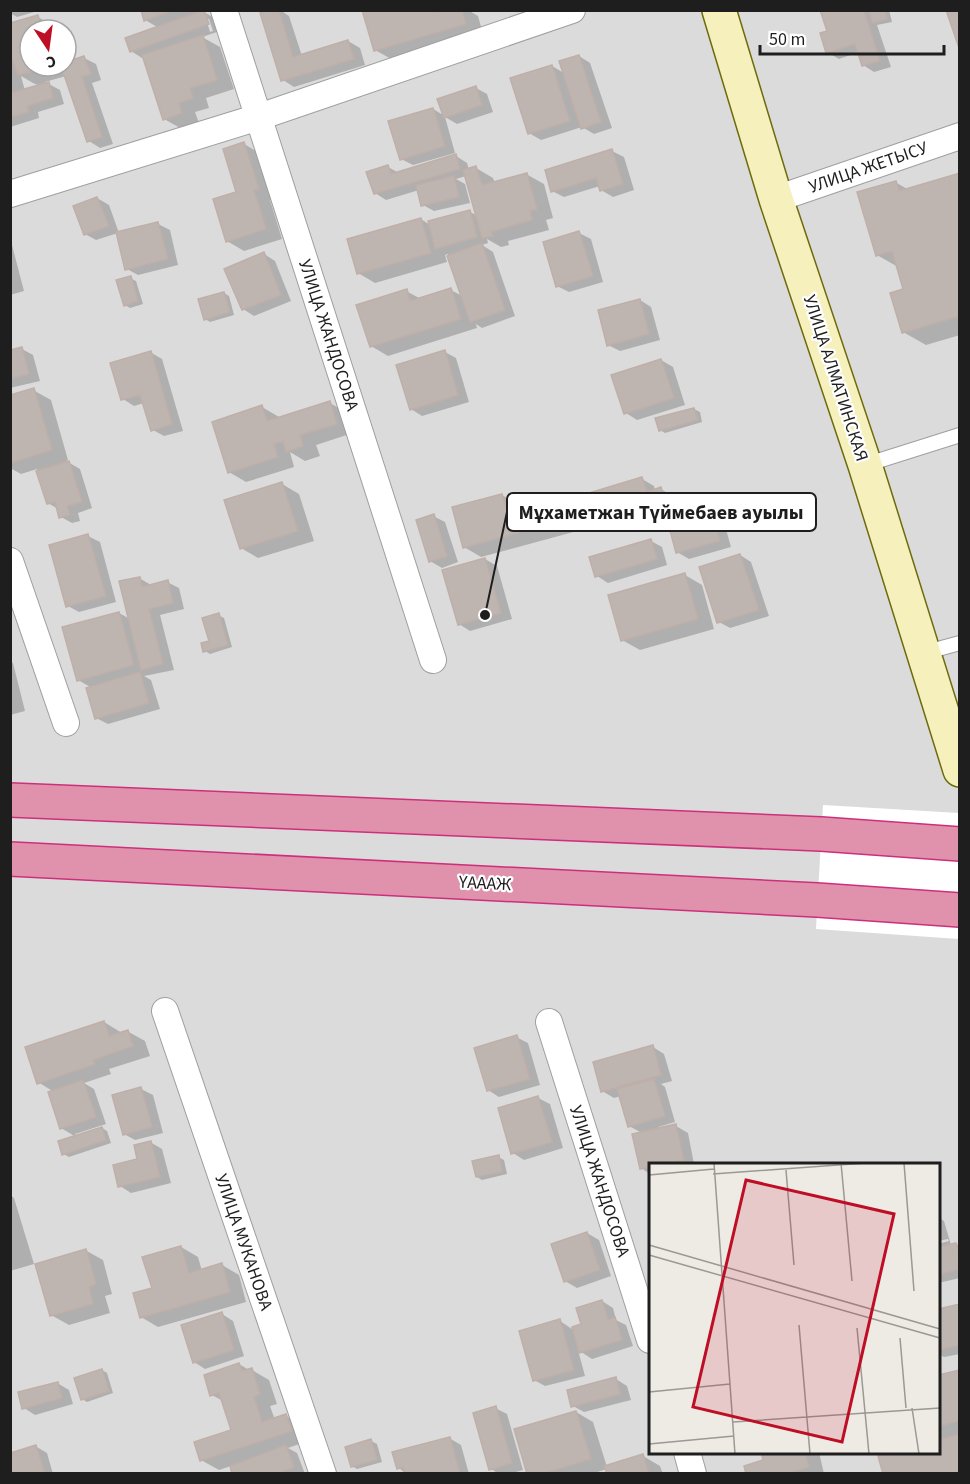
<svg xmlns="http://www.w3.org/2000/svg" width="970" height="1484" font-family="'Source Sans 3',sans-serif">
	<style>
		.residential { fill: #dcdbdb; fill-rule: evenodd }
		.pier { fill: #fff }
		.shadow { fill: #0003; fill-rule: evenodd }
		.building { fill: #beb5b1; stroke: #bfafa8; stroke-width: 1.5 }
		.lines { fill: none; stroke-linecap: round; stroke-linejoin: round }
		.lane-casing { stroke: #9f9f9f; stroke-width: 16 }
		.street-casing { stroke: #9f9f9f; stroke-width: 28 }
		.secondary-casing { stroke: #6d6b0c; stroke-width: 36 }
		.highway-casing { stroke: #cd307b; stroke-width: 36 }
		.lane { stroke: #fff; stroke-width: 14 }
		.street { stroke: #fff; stroke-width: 26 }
		.secondary { stroke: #f5f0bc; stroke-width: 33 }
		.highway { stroke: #e091ab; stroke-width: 33 }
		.labels { text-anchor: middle; stroke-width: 4.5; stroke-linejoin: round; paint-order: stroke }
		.street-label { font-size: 18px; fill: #1e1e1e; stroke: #fff }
		.inset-road { fill: none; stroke: #9b9895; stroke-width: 1.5 }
		.view { fill: #be0e25; fill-opacity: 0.15; stroke: #be0e25; stroke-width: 3 }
		.inset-edge { fill: none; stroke: #1e1e1e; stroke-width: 3 }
		.leader { fill: none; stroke: #1e1e1e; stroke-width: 2 }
		.callout-dot { fill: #1e1e1e; stroke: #fff; stroke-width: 2 }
		.callout { fill: #fff; stroke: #1e1e1e; stroke-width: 2 }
		.callout-label { font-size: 20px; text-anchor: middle; font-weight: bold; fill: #1e1e1e }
	</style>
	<rect width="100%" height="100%" fill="#eeeae4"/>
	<path class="residential" d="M11 11H959V1473H11ZM30 30H66V66H30ZM650 1164H938V1452H650Z"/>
	<path class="pier" d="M823 805 959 813V939L816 929Z"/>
	<path class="shadow" d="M10 10H41L17 17 10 13Z
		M142 10H202V13L204 12 216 19 220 31 202 37 220 47 234 89 206 98 209 108 195 112 199 123 182 129 164 119 144 57 142 58 131 51 159 28 145 20ZM206 19H209L213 31 210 32Z
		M273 10H280L289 16 302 56 348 41 360 48 365 65 294 87 283 80Z
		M363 10H468L478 16 483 34 393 60 375 50Z
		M822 10H889L892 22 877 25 891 67 874 72 863 65 859 52 839 59 827 52 828 32Z
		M38 17 55 27 56 30H30V66H66V64L84 58 96 64 101 80 92 83 113 144 100 148 89 141 66 76 45 82 60 90 64 104 38 112 39 118 10 127V25ZM21 76 33 83 40 86 25 91Z
		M579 56 590 63 612 128 594 134 582 127 541 140 529 133 552 66 564 73Z
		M476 88 487 94 493 112 457 124 445 117 455 153 413 165 401 159 433 109 445 116Z
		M244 144 261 154 275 198 270 200 282 239 244 251 227 241 238 193Z
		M612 151 624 157 634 190 613 197 601 190 600 186 564 197 552 191Z
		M456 156 467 163 469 170 476 168 493 178 495 183 526 174 544 184 553 218 546 220 549 230 508 241 509 245 501 247 487 239 488 243 482 245 493 252 515 316 482 328 476 324 477 328 388 356 371 346 406 291 421 299 451 290 462 296 448 254 445 255 447 262 375 283 358 273 421 219 430 225 470 212 478 216 466 176 456 179 465 184 470 203 434 211 423 205 419 190 386 200 375 193 388 167 399 173Z
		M960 175V335L926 345 903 332 905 290 898 267 877 255 895 182 909 190Z
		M97 198 109 205 119 233 158 224 170 230 178 265 138 275 127 269 118 233 96 240 85 234Z
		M579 233 591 239 603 282 569 292 557 286Z
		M10 244 12 245 24 291 10 295Z
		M264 254 275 261 291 301 254 316 243 309Z
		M130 278 136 281 143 304 130 308 125 305Z
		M224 293 229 296 234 315 210 322 205 319Z
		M640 300 651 307 660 340 620 351 608 345Z
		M22 349 33 355 40 381 10 388V351Z
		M150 352 162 359 183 431 164 436 153 430 144 403 134 406 123 399Z
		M445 352 456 358 469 402 422 416 411 409Z
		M661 360 673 367 685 405 637 420 626 413Z
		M33 390 51 400 68 460 66 461 80 469 92 508 78 513 80 521 72 523 61 517 58 509 48 503 37 469 21 474 10 468V397Z
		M330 403 347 413 353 433 316 445 320 456 305 461 290 452 294 467 246 482 229 472 262 407 279 417 280 419Z
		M694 409 700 412 702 422 665 433 660 430Z
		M642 479 654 486 655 491 661 489 672 496 678 514 658 519 647 513 646 509 608 520 596 513Z
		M282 484 299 494 314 541 258 558 241 548Z
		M502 495 519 505 521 512 569 499 586 509 592 527 481 557 464 547Z
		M711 509 722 515 731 547 689 559 677 552Z
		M433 516 445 522 458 562 442 568 430 561Z
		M88 536 100 542 116 602 79 612 68 606Z
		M651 541 662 547 667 565 608 583 597 576Z
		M740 555 751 562 769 616 730 628 719 622Z
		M485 559 497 566 512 619 470 631 459 624Z
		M685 575 702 585 714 629 640 650 622 640Z
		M139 578 151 585 167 582 179 588 184 609 160 615 174 670 144 676 151 680 160 709 108 724 96 718 92 688 78 680 119 613 130 619Z
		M218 615 224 618 232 647 210 654 205 651 211 642Z
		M10 661 13 663 25 711 10 715Z
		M104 1022 122 1033 127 1031 145 1041 150 1056 109 1069 111 1074 84 1083 94 1089 106 1124 75 1134 76 1137 61 1128 54 1092 38 1082Z
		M516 1037 528 1043 540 1085 499 1097 488 1090Z
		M653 1047 664 1054 672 1081 661 1084 665 1087 675 1122 658 1127 659 1130 676 1126 688 1133 694 1164H650V1174L641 1168 642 1133 629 1126 621 1096 614 1098 602 1091Z
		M141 1089 153 1095 163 1133 135 1140 124 1134Z
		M538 1098 550 1104 563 1148 524 1160 513 1153Z
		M102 1128 107 1131 111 1143 69 1157 64 1154Z
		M150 1142 162 1149 171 1183 131 1193 120 1186Z
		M498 1157 504 1160 507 1174 482 1180 477 1177Z
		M10 1195 14 1198 34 1264 10 1271Z
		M938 1217 944 1221 951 1245 956 1244 960 1246V1278L938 1283V1244L949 1241 948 1239 938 1241Z
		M587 1233 599 1240 611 1276 577 1288 565 1281Z
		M181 1247 198 1257 202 1271 222 1265 239 1275 246 1302 158 1327 141 1317 153 1289Z
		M85 1250 103 1260 112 1294 105 1296 110 1313 69 1325 51 1315Z
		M602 1301 613 1308 616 1320 626 1325 633 1346 592 1359 578 1350 585 1376 545 1386 534 1380 560 1321 572 1329 583 1325Z
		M960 1306V1354L944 1357 938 1354V1321Z
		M222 1314 233 1321 244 1356 205 1369 194 1362Z
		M239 1364 249 1370H252L269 1380 277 1404 270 1406 275 1420 286 1416 303 1426 308 1441 288 1448 297 1453 305 1474H234L231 1466 219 1470 201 1460 233 1431 223 1401 212 1395Z
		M102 1370 107 1373 113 1393 87 1402 82 1399Z
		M960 1371V1474L938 1452V1376Z
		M616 1379 627 1386 631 1400 584 1412 573 1406Z
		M57 1383 69 1390 73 1404 35 1415 24 1408Z
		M495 1408 507 1414 523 1470 509 1474H499L491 1469Z
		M576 1412 593 1422 607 1467 643 1456 660 1466 663 1474H608L607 1469 591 1474H528Z
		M449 1438 461 1445 469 1474H406L399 1468Z
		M371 1441 377 1444 382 1462 357 1469 352 1466Z
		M35 1446 47 1453 53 1474H10Z
		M762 1452H819L824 1474H748L765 1461Z"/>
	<path class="building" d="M141 10H175L144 21Z
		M204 10 209 24 130 52 125 38Z
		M268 10H279L293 57 348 40 354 59 281 81 260 13Z
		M362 10H433L434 12 440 10H462L466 24 374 51Z
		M820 10H864L880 61 862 66 855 44 826 53 820 33 827 31Z
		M869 10H885L887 19 872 23Z
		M946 10H960V51Z
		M38 15 42 30H30V66H50L18 75 12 59H10V23Z
		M203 35 217 80 190 88 193 98 179 103 182 113 163 120 142 55Z
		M579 55 601 122 581 129 559 61Z
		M84 56 91 74 82 77 102 137 87 142 61 66H66V62Z
		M552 65 570 121 528 134 510 78Z
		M49 82 53 98 27 106 29 112 10 117V93Z
		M476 86 482 105 444 118 437 99Z
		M433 108 445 146 400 160 388 121Z
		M244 142 259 189 254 190 266 229 226 242 213 199 236 192 223 149Z
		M612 149 623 184 600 191 596 178 551 192 545 170Z
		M456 154 460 169 374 194 366 172 388 165 391 174Z
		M476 166 482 185 527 173 537 209 530 211 532 220 491 232 493 236 482 238 463 170Z
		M960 173V316L902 333 890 293 903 289 892 251 876 256 857 192 896 181 899 191Z
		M454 176 459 197 421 206 416 185Z
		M97 197 109 226 84 235 73 206Z
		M470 210 477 237 435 249 428 221Z
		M421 218 431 253 357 274 347 239Z
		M158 222 168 259 125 270 116 232Z
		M579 231 593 276 556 287 543 242Z
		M482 243 505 310 470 322 447 256Z
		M264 252 281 295 242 310 224 269Z
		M131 276 138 301 124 306 116 280Z
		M451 288 461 319 370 347 356 305 407 289 410 301Z
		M224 292 230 312 204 320 198 299Z
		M640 299 649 334 607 346 598 310Z
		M22 347 29 374 10 379V350Z
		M445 350 458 395 410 410 396 365Z
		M151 351 172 424 151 431 140 395 121 400 110 363Z
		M661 359 674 398 624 414 611 375Z
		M34 388 52 450 10 463V395Z
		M330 401 337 424 300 435 303 446 286 452 283 441 274 444 278 457 228 473 212 422 262 405 267 421Z
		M694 408 698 420 659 431 655 418Z
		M69 461 82 502 67 506 70 515 59 518 55 502 47 504 36 471Z
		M642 477 647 492 661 487 667 507 646 514 642 501 595 514 589 493Z
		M282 482 298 531 240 549 224 500Z
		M502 494 508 514 569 497 575 517 463 548 452 507Z
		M711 507 720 541 676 553 667 519Z
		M434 514 447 556 429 562 416 520Z
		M88 534 106 596 66 607 49 545Z
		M651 539 657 559 595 577 589 557Z
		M740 554 759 610 717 623 699 567Z
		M485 558 501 613 458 625 442 570Z
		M685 573 698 619 621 641 608 595Z
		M140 577 142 587 168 580 173 603 149 609 163 664 141 670 119 581Z
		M119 612 134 665 77 681 62 627Z
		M219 613 228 645 203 652 201 643 209 641 202 618Z
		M140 672 149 703 95 719 86 688Z
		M104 1021 109 1036 128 1030 133 1046 93 1060 95 1064 37 1084 25 1047Z
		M517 1035 530 1079 487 1091 474 1048Z
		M653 1045 661 1075 601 1092 593 1062Z
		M654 1079 665 1116 628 1127 617 1089Z
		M83 1080 96 1117 60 1129 48 1092Z
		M141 1087 152 1127 123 1135 112 1095Z
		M538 1096 552 1142 511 1154 498 1108Z
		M676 1124 684 1160 662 1164H650V1167L640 1169 632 1134Z
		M102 1127 106 1140 62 1155 58 1141Z
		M151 1141 160 1177 118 1187 113 1165 137 1159 134 1145Z
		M499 1155 502 1172 476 1177 472 1161Z
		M587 1232 600 1270 564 1282 551 1244Z
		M956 1243 960 1257V1269L938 1275V1247Z
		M181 1246 189 1273 222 1263 230 1292 140 1318 133 1293 152 1288 142 1257Z
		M86 1249 96 1284 89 1287 93 1304 50 1316 35 1264Z
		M602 1300 608 1320 615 1317 622 1340 579 1353 572 1327 581 1324 576 1308Z
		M960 1304V1345L938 1350V1320H940L938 1309Z
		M222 1312 234 1350 193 1363 181 1325Z
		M560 1319 574 1370 533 1381 519 1331Z
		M239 1363 242 1371 252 1368 260 1394 254 1397 262 1422 286 1414 292 1431 200 1461 194 1442 231 1430 219 1393 210 1396 204 1375Z
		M102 1369 109 1391 81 1400 74 1378Z
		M960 1370V1421L938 1426V1375Z
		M616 1377 620 1394 571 1407 567 1390Z
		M58 1382 62 1398 22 1409 18 1392Z
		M496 1406 512 1463 489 1470 473 1413Z
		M576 1411 591 1459 542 1474H527L514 1429Z
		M960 1434V1474H883L878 1456 891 1452H938V1440Z
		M450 1437 460 1474H405L403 1467 397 1469 392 1452Z
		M371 1439 377 1460 351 1467 345 1447Z
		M36 1445 45 1474H10V1453Z
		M286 1445 294 1467 282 1472V1474H232L230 1466Z
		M761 1452H805L809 1467 787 1474H746L744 1466 763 1460Z
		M643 1454 649 1474H607L604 1466Z"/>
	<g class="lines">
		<g class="lane-casing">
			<path id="lane" d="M865 465 960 435
				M923 653 960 643"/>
		</g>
		<g class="street-casing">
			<path id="street" d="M224 10 433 660
				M10 194 259 117 572 10
				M776 199 960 136
				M10 561 66 723
				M165 1011 323 1474
				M549 1022 650 1340
				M687 1452 693 1474"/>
		</g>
		<g class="secondary-casing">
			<path id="secondary" d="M719 10 776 199 865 465 960 770"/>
		</g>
		<g class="highway-casing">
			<path id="highway" d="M10 800 821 834 960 844
				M10 859 817 900 960 910"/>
		</g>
		<use href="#lane" class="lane"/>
		<use href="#street" class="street"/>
		<use href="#secondary" class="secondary"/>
		<use href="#highway" class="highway"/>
	</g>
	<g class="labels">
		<g class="street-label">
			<text transform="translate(868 167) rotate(-19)" y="6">УЛИЦА ЖЕТЫСУ</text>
			<text transform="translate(329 335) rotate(72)" y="6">УЛИЦА ЖАНДОСОВА</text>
			<text transform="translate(836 378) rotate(72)" y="6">УЛИЦА АЛМАТИНСКАЯ</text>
			<text transform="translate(485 883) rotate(3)" y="6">ҮАААЖ</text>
			<text transform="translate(600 1181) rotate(72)" y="6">УЛИЦА ЖАНДОСОВА</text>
			<text transform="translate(244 1242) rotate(71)" y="6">УЛИЦА МУКАНОВА</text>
		</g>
	</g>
	<g transform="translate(649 1163)">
		<rect width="291" height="291" fill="#eeeae4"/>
		<path class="inset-road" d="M65 0 86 291M192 0 203 118M255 0 265 128M137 7 145 102M64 11 217 0M0 12 65 6M0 82 291 166M0 92 291 175M150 162 161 291M208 165 220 291M251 175 257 245M0 229 81 221M263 245 270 291M84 259 291 245M0 281 85 273"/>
		<path class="view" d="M97 17 245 51 193 279 44 244Z"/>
		<rect width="291" height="291" class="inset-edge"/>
	</g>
	<path class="leader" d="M485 615L507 512"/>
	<circle class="callout-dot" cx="485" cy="615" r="6"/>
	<rect class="callout" x="507" y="493" width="309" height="38" rx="6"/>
	<g class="callout-label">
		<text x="661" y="519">Мұхаметжан Түймебаев ауылы</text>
	</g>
	<rect width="970" height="1484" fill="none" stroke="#1e1e1e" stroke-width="24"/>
	<g transform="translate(48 48) rotate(167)"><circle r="28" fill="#ffffff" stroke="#a5a5a5" stroke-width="1.5"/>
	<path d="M0-4.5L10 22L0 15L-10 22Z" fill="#be0e25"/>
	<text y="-9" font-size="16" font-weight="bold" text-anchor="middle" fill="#1e1e1e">С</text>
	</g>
	<path d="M760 45v9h184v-9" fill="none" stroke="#1e1e1e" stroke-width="3"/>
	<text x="769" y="45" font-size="18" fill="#1e1e1e" stroke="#ffffff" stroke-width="4.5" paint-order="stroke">50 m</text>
</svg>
